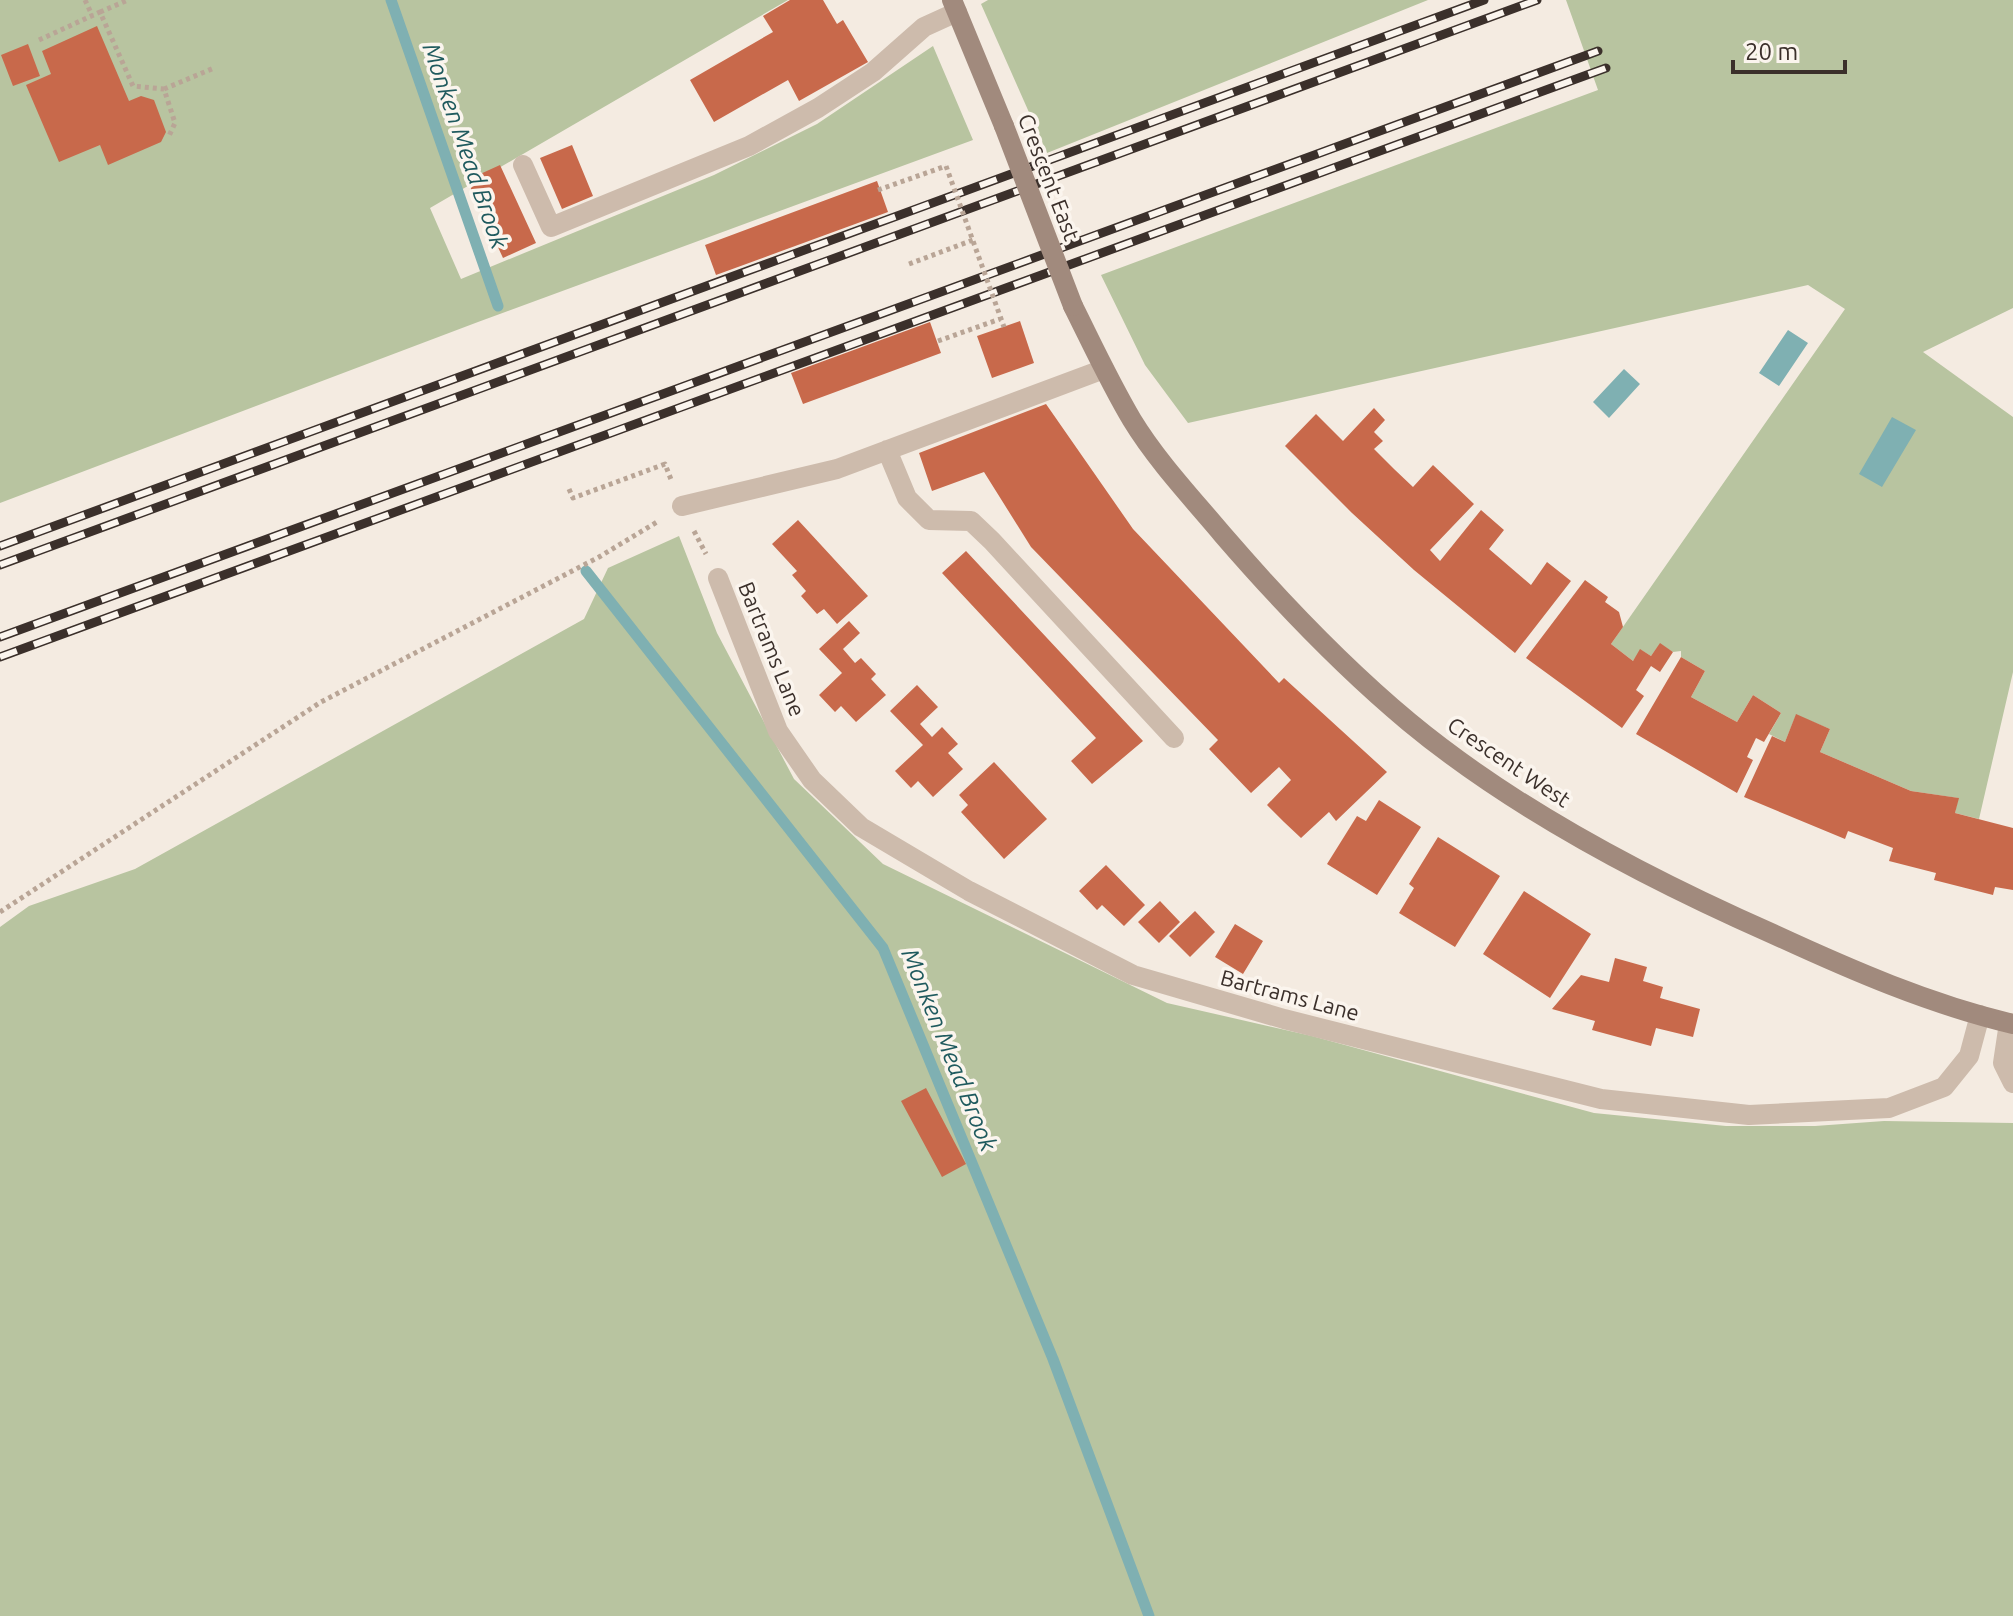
<svg xmlns="http://www.w3.org/2000/svg" width="2013" height="1616" font-family="Ubuntu,sans-serif">
	<style>
		.green { fill: #b8c4a0 }
		.water { fill: #7fb0b2 }
		.lines { fill: none; stroke-linecap: round; stroke-linejoin: round }
		.stream { stroke: #7fb0b2; stroke-width: 11 }
		.building { fill: #c8694b }
		.path { stroke: #b9a596; stroke-width: 5; stroke-dasharray: 4 4; stroke-linecap: butt }
		.lane { stroke: #cdbbac; stroke-width: 20 }
		.secondary { stroke: #a18a7d; stroke-width: 20 }
		.rail-casing { stroke: #3b302b; stroke-width: 9 }
		.rail { stroke: #fbf5ee; stroke-width: 6; stroke-dasharray: 18; stroke-linecap: butt }
		.path-bridge { stroke: #b9a596; stroke-width: 5; stroke-dasharray: 4 4; stroke-linecap: butt }
		.secondary-bridge { stroke: #a18a7d; stroke-width: 20 }
		.labels { text-anchor: middle; stroke-width: 7; stroke-linejoin: round; paint-order: stroke }
		.street-label { font-size: 22px; fill: #3b302b; stroke: #fbf5ee }
		.water-label { font-size: 24px; font-style: italic; fill: #1f5a5e; stroke: #fbf5ee }
	</style>
	<rect width="100%" height="100%" fill="#f4ebe1"/>
	<path class="green" d="M0 0H788L430 208 461 279 714 175 817 124 933 46 973 140 478 322 0 503Z
		M988 0H1428L1047 153 981 4Z
		M1566 0H2013V308L1923 352 2013 417V672L1979 819 1955 813 1958 798 1911 791 1820 752 1830 729 1796 715 1785 742 1769 734 1781 713 1753 695 1737 722 1691 697 1705 671 1681 657V651L1673 652 1660 644 1651 656 1641 650 1633 661 1611 644 1845 309 1808 285 1188 423 1145 365 1101 275 1598 90Z
		M679 536 717 633 794 779 883 864 1167 1003 1312 1036 1594 1113 1726 1126H1815L1884 1121 2013 1123V1616H0V927L29 906 135 869 584 619 608 568Z"/>
	<path class="water" d="M1788 330 1808 343 1779 386 1759 373Z
		M1624 369 1640 384 1609 418 1593 402Z
		M1892 417 1916 430 1882 487 1859 474Z"/>
	<g class="lines">
		<path class="stream" d="M391 0 498 306
			M586 571 883 948 1053 1359 1149 1616"/>
	</g>
	<path class="building" d="M790 0H823L837 24 843 20 868 62 799 101 788 80 714 122 690 80 773 32 763 16Z
		M97 26 129 101 141 96 154 100 166 132 161 142 108 165 100 145 59 162 26 85 51 74 42 51Z
		M28 44 40 76 13 86 1 55Z
		M572 145 593 196 562 209 540 158Z
		M500 165 536 243 503 258 467 180Z
		M877 181 888 212 716 275 705 245Z
		M1020 321 1034 363 992 378 977 336Z
		M930 322 941 353 803 404 791 373Z
		M1046 404 1133 529 1279 683 1284 678 1387 772 1336 821 1329 812 1301 838 1284 822 1267 805 1291 780 1279 767 1251 793 1209 749 1218 740 1031 547 984 472 932 491 919 453Z
		M1374 408 1385 420 1374 432 1383 441 1374 449 1394 469 1413 487 1433 465 1474 504 1430 550 1440 561 1481 510 1504 530 1489 549 1531 585 1547 562 1571 581 1515 653 1414 570 1352 513 1285 446 1316 414 1343 441Z
		M798 520 868 596 837 624 824 609 817 614 801 596 806 591 792 575 797 571 772 544Z
		M966 551 1143 741 1092 784 1071 761 1096 738 942 573Z
		M1585 580 1608 597 1605 602 1619 612 1623 627 1611 644 1633 661 1640 649 1651 656 1660 643 1673 652 1660 672 1651 666 1636 690 1644 696 1622 728 1526 658Z
		M849 621 860 633 843 649 855 663 861 658 876 674 871 679 886 695 856 722 841 706 835 712 819 695 842 673 819 649Z
		M1681 657 1705 671 1691 697 1737 722 1753 695 1781 713 1764 742 1756 738 1747 757 1753 760 1737 793 1636 734Z
		M917 685 938 707 920 724 932 737 942 727 958 744 948 753 963 769 933 797 918 781 911 788 895 771 923 745 890 711Z
		M1796 714 1830 729 1820 752 1911 791 1959 798 1955 813 2013 828V890L1995 887 1993 895 1934 880 1936 873 1889 861 1893 848 1848 831 1845 839 1744 797 1772 736 1785 742Z
		M994 762 1047 819 1004 859 961 812 968 805 959 795Z
		M1379 800 1421 827 1377 895 1327 864 1357 816 1366 821Z
		M1438 837 1500 876 1455 947 1399 913 1414 888 1409 884Z
		M1106 865 1145 905 1124 926 1102 905 1097 910 1079 891Z
		M1524 891 1591 934 1550 998 1483 954Z
		M1160 901 1180 922 1159 943 1138 922Z
		M1195 911 1215 932 1190 957 1169 936Z
		M1235 924 1263 941 1243 974 1215 957Z
		M1615 958 1647 967 1643 981 1663 987 1660 998 1700 1009 1693 1037 1656 1028 1651 1046 1592 1030 1595 1021 1552 1009 1581 975 1609 982Z
		M926 1088 966 1164 942 1177 901 1101Z"/>
	<g class="lines">
		<path class="path" d="M85 0 92 15
			M100 12 128 0
			M39 40 100 12 133 86 164 89 175 123 169 136
			M164 89 214 68
			M878 190 946 166
			M909 264 973 240
			M938 341 1000 319
			M569 489 573 498 665 464 672 482
			M694 531 706 554
			M0 912 321 702 599 557 657 522"/>
		<path class="lane" d="M523 165 551 227 749 146 818 108 873 72 924 27 957 12
			M887 450 907 498 929 520 971 521 992 541 1174 738
			M682 506 837 469 1104 369
			M718 578 778 731 812 780 861 827 969 891 1133 975 1284 1019 1601 1099 1749 1115 1889 1108 1944 1087 1969 1056 1980 1015
			M2009 1023 2003 1063 2013 1083"/>
		<path class="secondary" d="M952 0 1004 126
			M1073 306C1092 344 1110 383 1132 420 1157 461 1192 498 1223 535 1280 601 1342 666 1409 722 1514 809 1648 879 1773 934 1851 970 1929 1004 2013 1024"/>
		<g class="rail-casing">
			<path id="rail" d="M0 546 1484 0
				M0 565 1537 0
				M0 637 1598 51
				M0 657 1606 68"/>
		</g>
		<use href="#rail" class="rail"/>
		<path class="path-bridge" d="M946 166 1004 327"/>
		<path class="secondary-bridge" d="M1004 126 1073 306"/>
	</g>
	<g class="labels">
		<g class="street-label">
			<text transform="translate(1049 177) rotate(69)" y="8">Crescent East</text>
			<text transform="translate(772 649) rotate(68)" y="8">Bartrams Lane</text>
			<text transform="translate(1509 762) rotate(34)" y="8">Crescent West</text>
			<text transform="translate(1290 995) rotate(15)" y="8">Bartrams Lane</text>
		</g>
		<g class="water-label">
			<text transform="translate(465 146) rotate(71)" y="8">Monken Mead Brook</text>
			<text transform="translate(949 1050) rotate(68)" y="8">Monken Mead Brook</text>
		</g>
	</g>
	<path d="M1733 60v12h112v-12" fill="none" stroke="#3b302b" stroke-width="4"/>
	<text x="1745" y="60" font-size="24" fill="#3b302b" stroke="#fbf5ee" stroke-width="6" paint-order="stroke">20 m</text>
</svg>
